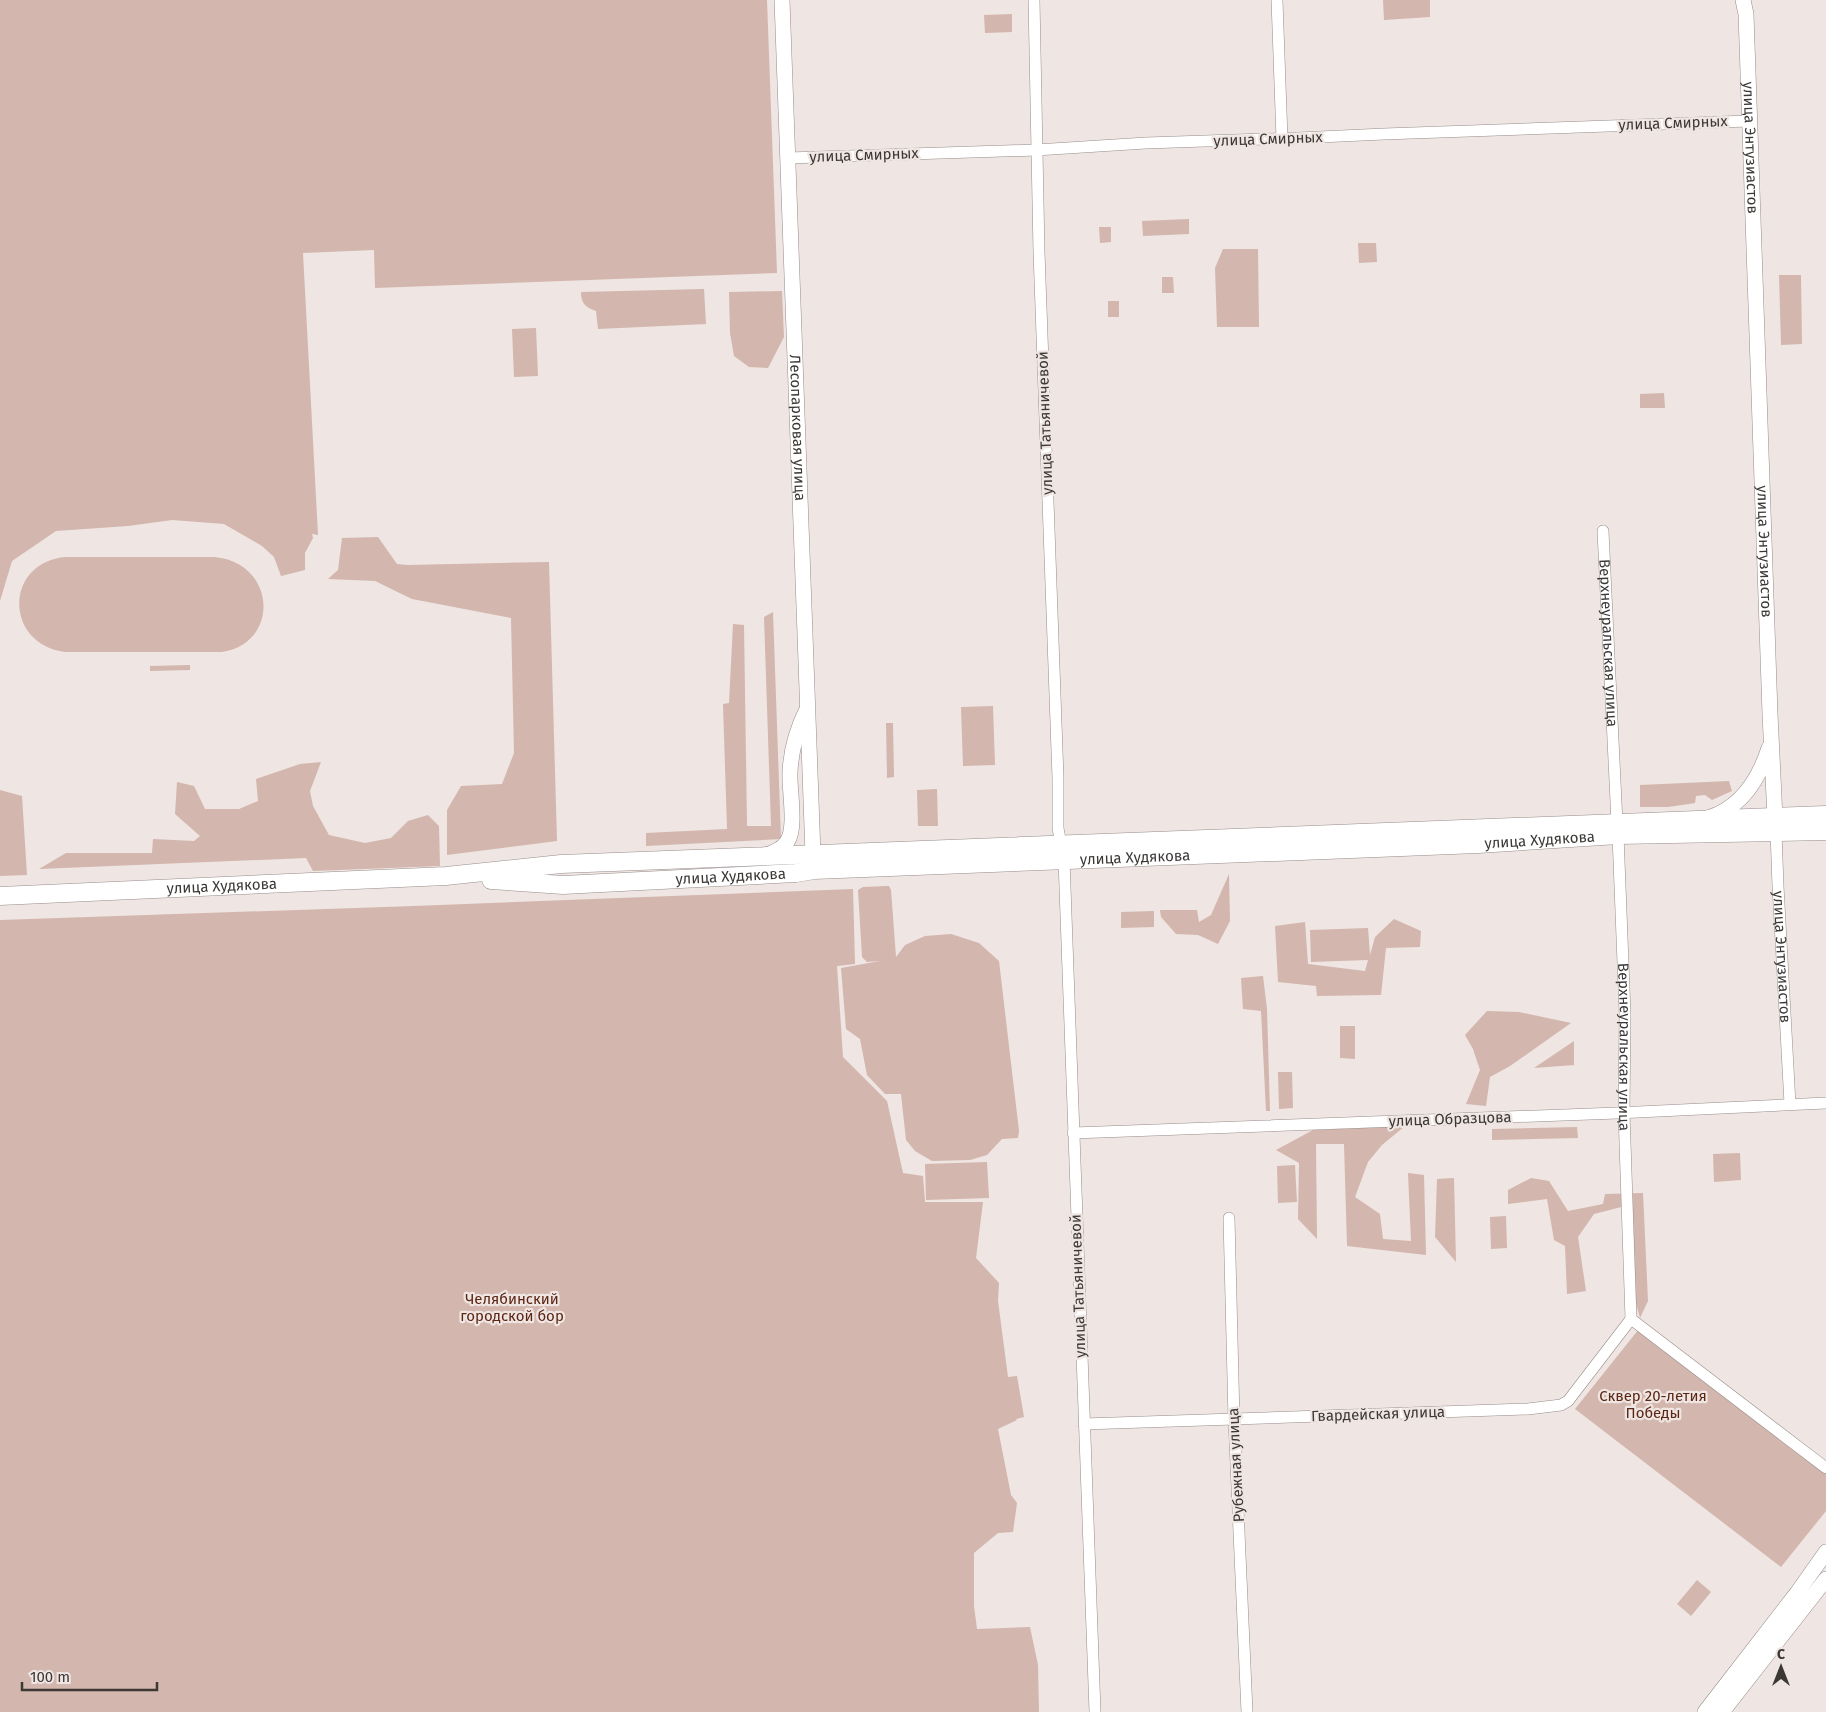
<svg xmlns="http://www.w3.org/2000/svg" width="1826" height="1712" font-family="'Fira Sans',sans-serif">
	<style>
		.green { fill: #d3b6ad }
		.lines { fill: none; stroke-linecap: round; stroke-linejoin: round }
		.street-casing { stroke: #968d8b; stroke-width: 12 }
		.secondary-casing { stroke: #968d8b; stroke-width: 16 }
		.primary-casing { stroke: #968d8b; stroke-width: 19 }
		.street { stroke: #fff; stroke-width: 11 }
		.secondary { stroke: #fff; stroke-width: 15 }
		.primary { stroke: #fff; stroke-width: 18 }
		.labels { text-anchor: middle; stroke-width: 4.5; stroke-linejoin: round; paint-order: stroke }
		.street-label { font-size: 15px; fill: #3b3836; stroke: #efe5e2 }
		.park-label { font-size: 15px; fill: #5c2614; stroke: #efe5e2 }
	</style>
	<rect width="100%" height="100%" fill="#efe5e2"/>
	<path class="green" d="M0 0H767L777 273 375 288 374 250 303 253 318 535 312 534 313 538 305 553V570L281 576 274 557 262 546 224 524 172 520 128 526 56 531 12 561 0 601Z
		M1383 0H1430V17L1384 20Z
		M1012 14V32L985 33 984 15Z
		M1189 219V234L1143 236 1142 221Z
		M1099 227H1111V242L1100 243Z
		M1358 243H1376L1377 262 1359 263Z
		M1223 249H1258L1259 327H1217L1215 268Z
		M1779 275H1801L1802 344 1781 345Z
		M1162 277H1173L1174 293H1162Z
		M704 289 706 324 598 329 596 311C585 307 581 303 581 292Z
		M782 291 784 337 768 368 749 367 734 356 730 333 729 292Z
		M1108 301H1119V317H1108Z
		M536 328 538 376 514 377 512 329Z
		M1664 393 1665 408H1640V394Z
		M378 537 397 564 408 565 549 562 557 841 447 855V810L461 786 502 784 514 753 511 618 412 599 375 581 328 579 338 570 342 538Z
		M65 557H214C276 562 281 643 222 652H65C4 644 4 563 65 557Z
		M773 612 781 839 646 846V833L727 829 723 704 729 703 733 624 744 625 747 826H771L764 617Z
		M190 665V670L150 671V666Z
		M993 706 995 765 963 766 961 707Z
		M886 723H893L894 777 887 778Z
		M321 762 310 791 313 806 329 835 365 843 391 838 408 821 428 815 439 826 440 866 313 871 306 858 39 869 66 853H152L153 839 194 841 200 836 175 814 177 782 194 786 205 809H239L258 801 256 779 300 764Z
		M1729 781 1732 791 1712 800 1705 795 1696 796 1695 803 1668 807H1640V785Z
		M937 789 938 826H918L917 790Z
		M0 790 22 796 27 875 0 876Z
		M1229 874 1230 921 1218 944 1198 935 1176 934 1161 917 1160 910H1197L1199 922 1211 915Z
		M886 886H889L891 890 896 957 905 945 925 936 951 934 979 943 999 961 1019 1131 1018 1138 1002 1139 987 1155 970 1160 932 1161 915 1151 906 1140 901 1094H885L867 1075 860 1039 846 1029 841 968 880 961 867 962 862 957 858 890 863 887Z
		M853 889 855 964 837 966 843 1057 887 1101 903 1173 923 1176 925 1202H983L976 1258 999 1283 998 1301 1008 1377 1017 1376 1024 1417 1016 1419 1017 1420 998 1429 1011 1495 1017 1503 1013 1532 998 1533 974 1553V1606L977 1629 1030 1627 1038 1665 1039 1712H0V920L414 906Z
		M1154 911V927L1121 928V912Z
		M1394 919 1421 931 1420 947 1386 948 1381 995 1317 996 1316 986 1278 982 1275 926 1305 922 1308 964 1365 971 1368 960 1311 962 1310 930 1368 928 1370 955 1375 937Z
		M1263 976 1267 1009 1270 1111H1266L1261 1011 1243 1009 1241 978Z
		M1487 1011 1519 1012 1571 1023 1510 1066 1490 1077 1486 1106 1466 1104 1480 1070 1473 1049 1465 1035Z
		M1340 1026H1355V1059L1340 1058Z
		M1574 1041V1065L1534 1068Z
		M1278 1072H1292L1293 1108 1279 1109Z
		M1405 1126 1382 1145 1368 1162 1355 1197 1380 1214 1383 1239 1411 1241 1408 1173 1424 1175 1426 1255 1347 1246 1344 1144H1316L1317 1239 1298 1219 1299 1163 1276 1150 1313 1130Z
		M1577 1127 1578 1138 1492 1140V1129Z
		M1740 1153 1741 1180 1714 1182 1713 1154Z
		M987 1162 989 1198 926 1200 925 1164Z
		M1295 1165 1297 1202 1278 1203 1277 1166Z
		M1454 1178 1456 1262 1435 1237 1437 1179Z
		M1531 1178 1549 1181 1568 1211 1603 1204 1605 1194 1643 1193 1648 1301 1640 1318 1633 1292V1204L1594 1214 1578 1237 1586 1291 1567 1294 1565 1246 1554 1240 1547 1199 1508 1204V1190Z
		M1506 1216 1507 1248 1491 1249 1490 1217Z
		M1639 1329 1826 1473V1511L1781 1567 1575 1409Z
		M1697 1580 1711 1592 1691 1616 1677 1604Z"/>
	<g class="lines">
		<g class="street-casing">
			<g id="street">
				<path d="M1034 0 1039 252 1058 778V828L1061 845"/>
				<path d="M1277 0 1282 139"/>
				<path d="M788 158 1036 150 1146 143 1298 138 1384 134 1749 121"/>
				<path id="s1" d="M1603 531 1617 823"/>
				<path id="s2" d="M1776 832 1778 886 1790 1104"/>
				<path id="s3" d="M1618 835 1625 1014 1624 1113 1631 1319 1826 1468"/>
				<path d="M1064 860 1095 1712"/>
				<path d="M1073 1133 1617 1113 1826 1103"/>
				<path d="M1229 1218 1234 1419 1247 1712"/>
				<path d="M1084 1424 1528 1409 1561 1405 1568 1401 1631 1319"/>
			</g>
		</g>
		<g class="secondary-casing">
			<g id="secondary">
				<path id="s4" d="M782 0 813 855"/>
				<path id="s5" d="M1743 0 1746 14 1770 714 1775 818"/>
				<path d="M1708 818C1741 808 1759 779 1769 748"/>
				<path d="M764 856C772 853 782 850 787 842 797 827 789 791 790 772 791 749 797 729 807 709"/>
				<path d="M1705 1712 1797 1593 1826 1552"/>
				<path d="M1722 1712 1826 1579"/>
			</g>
		</g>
		<g class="primary-casing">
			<g id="primary">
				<path id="s6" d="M491 880 563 885 796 873 814 870 1478 844 1618 835 1826 831"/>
				<path id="s7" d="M0 896 446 876 561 864 1826 815"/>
			</g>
		</g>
		<use href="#street" class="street"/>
		<use href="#secondary" class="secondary"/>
		<use href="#primary" class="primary"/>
	</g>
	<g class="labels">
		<g class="street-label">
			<text transform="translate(1673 123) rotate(-2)" y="5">улица Смирных</text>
			<text transform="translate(1268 139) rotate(-2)" y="5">улица Смирных</text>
			<text dy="5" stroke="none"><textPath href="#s5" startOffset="148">улица Энтузиастов</textPath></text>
			<text transform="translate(864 155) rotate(-2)" y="5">улица Смирных</text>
			<text transform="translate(1045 423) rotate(-92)" y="5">улица Татьяничевой</text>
			<text dy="5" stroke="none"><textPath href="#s4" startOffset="428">Лесопарковая улица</textPath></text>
			<text dy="5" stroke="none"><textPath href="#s5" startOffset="552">улица Энтузиастов</textPath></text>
			<text dy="5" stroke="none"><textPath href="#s1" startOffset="112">Верхнеуральская улица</textPath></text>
			<text dy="5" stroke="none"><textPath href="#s6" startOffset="1050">улица Худякова</textPath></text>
			<text dy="5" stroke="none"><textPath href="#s6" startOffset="645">улица Худякова</textPath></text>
			<text dy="5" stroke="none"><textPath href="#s6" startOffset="240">улица Худякова</textPath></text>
			<text dy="5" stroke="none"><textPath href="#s7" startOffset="222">улица Худякова</textPath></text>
			<text dy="5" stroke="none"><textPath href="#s2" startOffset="125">улица Энтузиастов</textPath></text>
			<text dy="5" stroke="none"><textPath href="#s3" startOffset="212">Верхнеуральская улица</textPath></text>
			<text transform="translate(1450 1119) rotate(-2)" y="5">улица Образцова</text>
			<text transform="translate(1078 1286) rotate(-92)" y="5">улица Татьяничевой</text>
			<text transform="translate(1378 1414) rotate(-2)" y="5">Гвардейская улица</text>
			<text transform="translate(1236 1465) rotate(-93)" y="5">Рубежная улица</text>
		</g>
		<g class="park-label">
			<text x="512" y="1304">Челябинский<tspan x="512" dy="17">городской бор</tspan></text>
			<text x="1653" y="1401">Сквер 20-летия<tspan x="1653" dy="17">Победы</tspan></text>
		</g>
	</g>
	<g transform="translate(1781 1667)" stroke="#efe5e2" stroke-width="4" paint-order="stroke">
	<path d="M0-4L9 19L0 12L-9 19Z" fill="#3b3836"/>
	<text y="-8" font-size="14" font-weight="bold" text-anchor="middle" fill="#3b3836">С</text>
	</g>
	<path d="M22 1682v8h135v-8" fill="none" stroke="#3b3836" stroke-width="2.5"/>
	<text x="30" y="1682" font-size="15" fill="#3b3836" stroke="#efe5e2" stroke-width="4" paint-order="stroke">100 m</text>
</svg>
